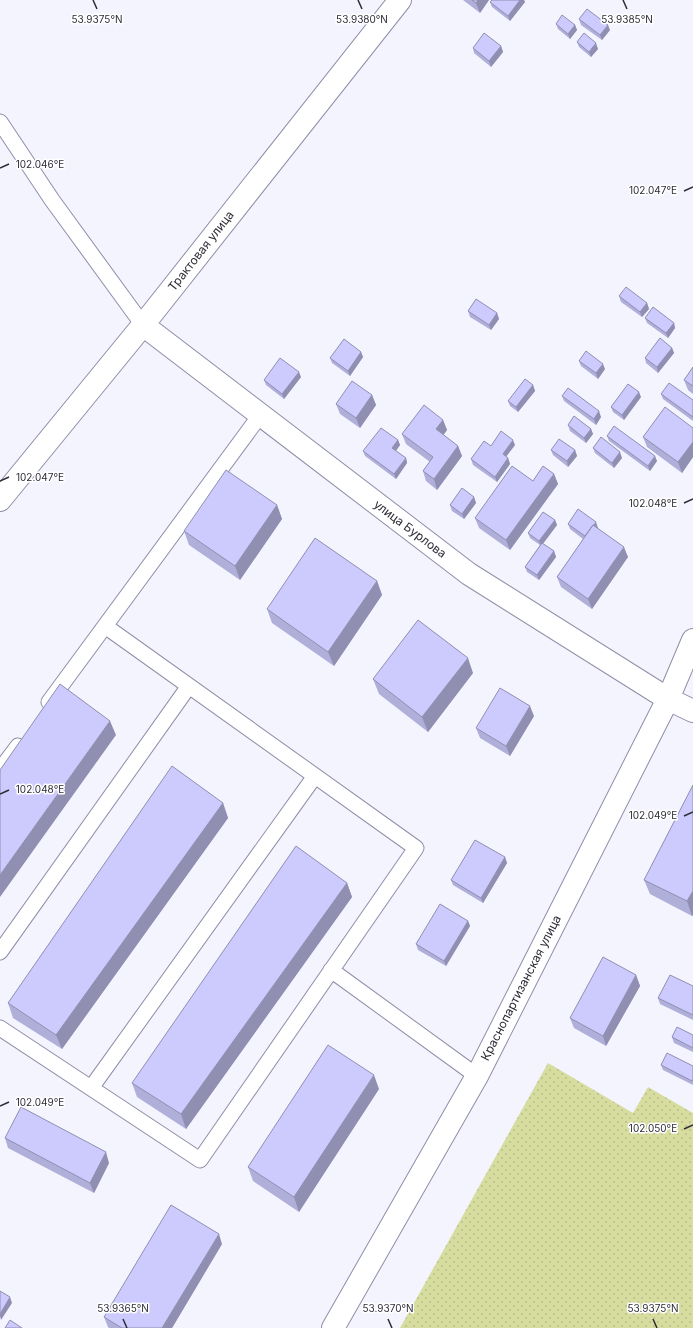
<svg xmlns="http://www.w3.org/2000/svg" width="693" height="1328" font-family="Inter,sans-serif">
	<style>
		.grass { fill: url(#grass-dots) }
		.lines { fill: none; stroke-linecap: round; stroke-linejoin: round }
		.lane-casing { stroke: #8f8ea7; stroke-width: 17 }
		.street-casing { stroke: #8f8ea7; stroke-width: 24 }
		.secondary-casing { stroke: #8f8ea7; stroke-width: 24 }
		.lane { stroke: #fff; stroke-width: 15 }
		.street { stroke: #fff; stroke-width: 22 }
		.secondary { stroke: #fff; stroke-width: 22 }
		.wall { fill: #b0afda }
		.shaded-wall { fill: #908eb1 }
		.building { fill: #cdcbfd; stroke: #908eb1 }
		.ticks { fill: none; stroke: #2c2c36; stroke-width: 1.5 }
		.labels { text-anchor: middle; stroke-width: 3; stroke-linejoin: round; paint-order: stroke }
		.street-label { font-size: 12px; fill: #2c2c36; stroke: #fff }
		.ticks-label { font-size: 10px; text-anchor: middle; fill: #2c2c36; stroke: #fff; stroke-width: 3; stroke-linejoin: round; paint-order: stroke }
	</style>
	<defs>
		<pattern id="grass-dots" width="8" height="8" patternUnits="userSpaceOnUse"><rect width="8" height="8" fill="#d7dc9f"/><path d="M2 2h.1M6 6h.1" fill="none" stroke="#b9bd8a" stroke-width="1.8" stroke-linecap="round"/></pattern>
	</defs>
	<rect width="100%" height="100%" fill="#f4f4ff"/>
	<path class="grass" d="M548 1063 633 1113 648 1087 693 1113V1328H400Z"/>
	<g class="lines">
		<g class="lane-casing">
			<path id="lane" d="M0 122 52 200 143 325
				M49 702 261 414
				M0 770 18 746
				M0 952 189 686
				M331 970 477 1076
				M0 1028 200 1160 416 848 105 626
				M91 1088 315 776"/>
		</g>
		<g class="street-casing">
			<path id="street" d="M143 325 469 574 668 699 693 711
				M0 500 143 325 400 0"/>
		</g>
		<g class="secondary-casing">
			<path id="secondary" d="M333 1328 477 1076 668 699 693 640"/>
		</g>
		<use href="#lane" class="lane"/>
		<use href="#street" class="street"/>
		<use href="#secondary" class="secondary"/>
	</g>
	<path class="wall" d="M463 0H489L480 13Z
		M492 0H524L525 2 510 21 492 7 490 2Z
		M579 19 610 30 602 40 581 25Z
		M556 24 575 25 577 30 570 39 558 29Z
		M577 42 598 49 591 57 579 47Z
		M501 46 503 52 491 67 474 53 473 48Z
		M619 296 647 303 649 309 642 317 621 302Z
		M468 311 497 313 499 319 491 330 470 317Z
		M645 318 674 323 675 328 668 338 647 323Z
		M672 348 674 353 658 373 646 363 645 358Z
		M361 352 363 357 350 376 332 363 330 358Z
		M579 361 605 369 598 379 581 366Z
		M693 367V394L688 390 684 380Z
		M301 377 284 399 266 385 264 380Z
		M533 385 535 391 518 412 510 406 508 401Z
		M661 394 693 400V421L663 399Z
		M372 395 376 405 360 428 340 414 336 404Z
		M562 396 601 417 596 425 564 401Z
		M641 397 624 420 613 412 611 407Z
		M443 420 447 430 443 435 458 446 462 456 437 490 426 481 423 471 430 462 406 444 402 434Z
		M568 425 591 429 593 434 586 443 570 431Z
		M693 428V457L682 473 647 447 643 437Z
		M607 436 657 461 650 471 609 441Z
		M398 440 400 445 396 451 406 458 407 463 396 479 365 456 363 451Z
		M515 445 506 457 508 458 510 464 497 482 473 465 471 459 491 446Z
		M593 448 622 458 614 468 595 453Z
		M551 450H575L577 456 568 467 553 455Z
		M554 474 558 484 510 550 479 528 475 518 533 481Z
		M474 497 476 503 464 519 452 511 450 505Z
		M277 505 282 519 240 580 189 545 184 531Z
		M555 520 557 525 543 544 554 551 556 557 539 580 527 572 525 567 540 545 530 538 528 533Z
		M568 524 598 528 628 557 592 609 561 587 557 577 583 539 570 529Z
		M377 581 382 595 334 666 272 623 267 609Z
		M473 673 428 732 379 694 373 679Z
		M534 716 510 756 480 738 476 728Z
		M693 785V915L692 916 650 894 644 880Z
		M223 803 228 818 62 1049 13 1018 8 1003Z
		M505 857 507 863 483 903 453 885 451 880Z
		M347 883 352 897 186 1129 137 1097 132 1083Z
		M468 921 470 926 446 966 418 950 416 944Z
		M636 975 640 986 606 1046 574 1028 570 1018Z
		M693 986V1020L660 1004 658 998Z
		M693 1035V1052L674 1043 672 1037Z
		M661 1065 693 1066V1085L663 1070Z
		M379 1089 299 1212 253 1181 248 1167Z
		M5 1138 109 1163 94 1193 8 1148Z
		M222 1244 172 1328H109L108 1327 104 1317Z"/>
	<path class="shaded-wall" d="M478 0H489L480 13 476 3Z
		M520 0H524L525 2 510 21 508 16Z
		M575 25 577 30 570 39 568 34Z
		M608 25 610 30 602 40 600 35Z
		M596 43 598 49 591 57 589 52Z
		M501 46 503 52 491 67 489 61Z
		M647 303 649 309 642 317 640 312Z
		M497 313 499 319 491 330 489 325Z
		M674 323 675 328 668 338 666 333Z
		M672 348 674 353 658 373 657 367Z
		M361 352 363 357 350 376 348 371Z
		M603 364 605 369 598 379 596 373Z
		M299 372 301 377 284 399 282 394Z
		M533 385 535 391 518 412 516 407Z
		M639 392 641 397 624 420 622 415Z
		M372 395 376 405 360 428 356 418Z
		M599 411 601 417 596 425 594 419Z
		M443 420 447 430 440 440 436 429Z
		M591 429 593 434 586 443 584 438Z
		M398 440 400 445 394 453 392 448Z
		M513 440 515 445 504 459 503 454Z
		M693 442V457L682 473 678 462Z
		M458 446 462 456 437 490 434 479Z
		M575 450 577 456 568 467 567 461Z
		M620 452 622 458 614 468 612 463Z
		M655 456 657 461 650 471 648 466Z
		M406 458 407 463 396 479 394 474Z
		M508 458 510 464 497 482 495 477Z
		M554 474 558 484 510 550 506 540Z
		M474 497 476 503 464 519 462 514Z
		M277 505 282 519 240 580 235 566Z
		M555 520 557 525 541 546 539 541Z
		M596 522 598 528 588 542 586 537Z
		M624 547 628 557 592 609 588 599Z
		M554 551 556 557 539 580 537 575Z
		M377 581 382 595 334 666 328 652Z
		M468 658 473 673 428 732 422 717Z
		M530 706 534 716 510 756 506 746Z
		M110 721 116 735 0 897V875Z
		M223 803 228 818 62 1049 56 1035Z
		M505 857 507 863 483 903 481 898Z
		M347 883 352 897 186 1129 181 1114Z
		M693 891V915L692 916 687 901Z
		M468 921 470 926 446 966 444 961Z
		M636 975 640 986 606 1046 603 1036Z
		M374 1075 379 1089 299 1212 294 1197Z
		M106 1152 109 1163 94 1193 90 1183Z
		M219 1234 222 1244 172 1328H162Z
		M10 1297 12 1303 1 1320 0 1316V1314Z"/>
	<path class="building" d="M472 0H478L476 3Z
		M492 0H520L508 16 490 2Z
		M587 9 608 25 600 35 579 19Z
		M562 15 575 25 568 34 556 24Z
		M484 33 501 46 489 61 473 48Z
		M584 33 596 43 589 52 577 42Z
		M626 287 647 303 640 312 619 296Z
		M476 299 497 313 489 325 468 311Z
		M653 307 674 323 666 333 645 318Z
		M660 338 672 348 657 367 645 358Z
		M344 339 361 352 348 371 330 358Z
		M586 351 603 364 596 373 579 361Z
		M280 358 299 372 282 394 264 380Z
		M693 367V386L684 380Z
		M525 379 533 385 516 407 508 401Z
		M352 381 372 395 356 418 336 404Z
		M669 383 693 400V417L661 394Z
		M628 384 639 392 622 415 611 407Z
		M568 388 599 411 594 419 562 396Z
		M424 405 443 420 436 429 458 446 434 479 423 471 433 457 402 434Z
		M665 407 693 428V442L678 462 643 437Z
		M574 416 591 429 584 438 568 425Z
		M614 426 655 456 648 466 607 436Z
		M381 428 398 440 392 448 406 458 394 474 363 451Z
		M501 431 513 440 503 454 508 458 495 477 471 459 484 441 491 446Z
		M601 437 620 452 612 463 593 448Z
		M559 439 575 450 567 461 551 450Z
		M512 466 533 481 543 466 554 474 506 540 475 518Z
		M226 470 277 505 235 566 184 531Z
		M462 488 474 497 462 514 450 505Z
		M578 509 596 522 594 525H593L585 536 568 524Z
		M543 512 555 520 539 541 528 533Z
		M593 525 624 547 588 599 557 577Z
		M315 538 377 581 328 652 267 609Z
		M542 543 554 551 537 575 525 567Z
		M418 620 468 658 422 717 373 679Z
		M60 684 110 721 0 875V770Z
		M500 688 530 706 506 746 476 728Z
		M172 766 223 803 56 1035 8 1003Z
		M693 785V891L687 901 644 880Z
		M475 840 505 857 481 898 451 880Z
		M296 846 347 883 181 1114 132 1083Z
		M440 904 468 921 444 961 416 944Z
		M603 957 636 975 603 1036 570 1018Z
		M670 975 693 986V1015L658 998Z
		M677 1027 693 1035V1048L672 1037Z
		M328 1045 374 1075 294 1197 248 1167Z
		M667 1053 693 1066V1079L692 1081 661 1065Z
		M21 1107 106 1152 90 1183 5 1138Z
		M171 1205 219 1234 162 1328H122L104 1317Z
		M0 1291 10 1297 0 1314Z
		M10 1320 22 1328H5Z"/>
	<path class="ticks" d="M93 0 97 9M358 0 362 9M623 0 627 9M0 168 9 164M684 191 693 187M0 481 9 477M684 503 693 499M0 794 9 790M684 816 693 812M0 1106 9 1102M684 1129 693 1125M123 1319 127 1328M388 1319 392 1328M653 1319 657 1328"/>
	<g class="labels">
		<g class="street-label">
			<text transform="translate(201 251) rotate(-52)" y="4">Трактовая улица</text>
			<text transform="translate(410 529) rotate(37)" y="4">улица Бурлова</text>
			<text transform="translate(521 988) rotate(-63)" y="4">Краснопартизанская улица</text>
		</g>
	</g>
	<g class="ticks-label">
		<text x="97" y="23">53.9375°N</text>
		<text x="627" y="23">53.9385°N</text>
		<text x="362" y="23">53.9380°N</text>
		<text x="40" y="168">102.046°E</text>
		<text x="653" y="194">102.047°E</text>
		<text x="40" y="481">102.047°E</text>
		<text x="653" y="507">102.048°E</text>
		<text x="40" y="793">102.048°E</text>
		<text x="653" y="819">102.049°E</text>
		<text x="40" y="1106">102.049°E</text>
		<text x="653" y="1132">102.050°E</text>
		<text x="123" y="1312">53.9365°N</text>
		<text x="388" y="1312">53.9370°N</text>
		<text x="653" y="1312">53.9375°N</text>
	</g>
</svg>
